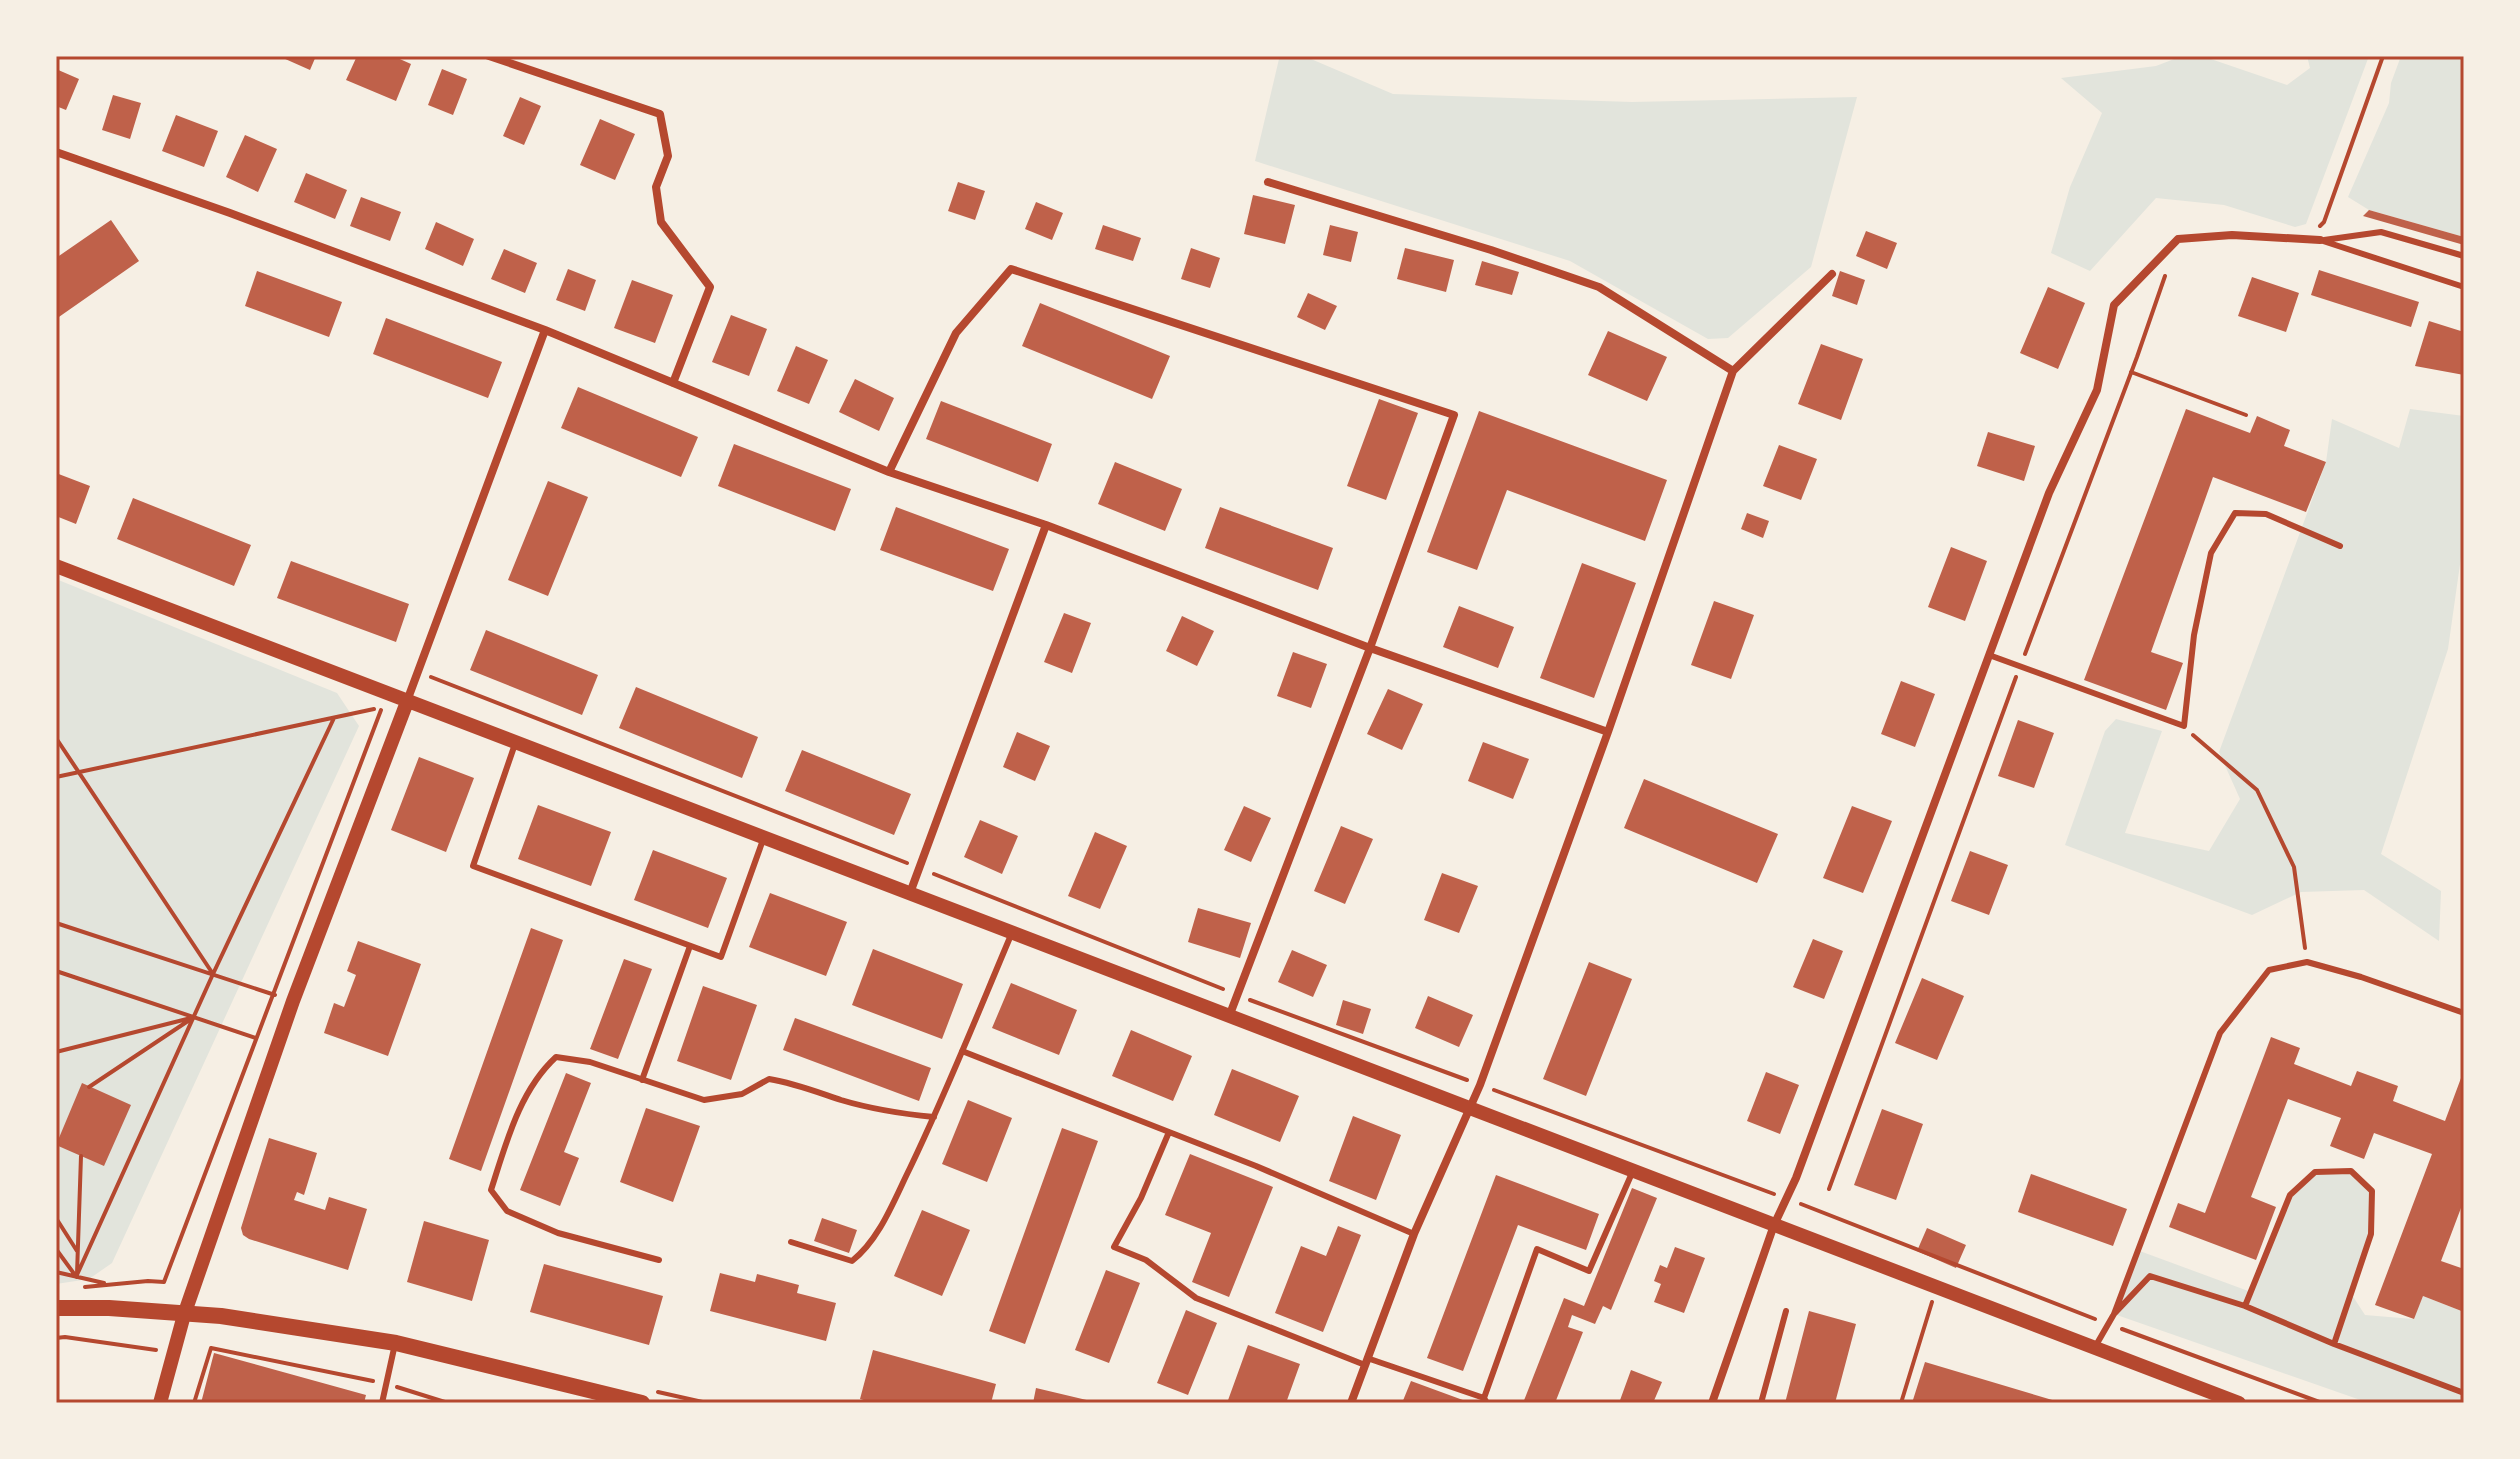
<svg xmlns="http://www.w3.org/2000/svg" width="2520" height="1459" font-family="Commissioner,sans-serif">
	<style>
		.green { fill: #e2e4dc }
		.building { fill: #bf614a }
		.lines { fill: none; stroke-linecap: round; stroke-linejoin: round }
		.path { stroke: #b5482f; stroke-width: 4 }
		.service { stroke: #b5482f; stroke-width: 6 }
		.minor { stroke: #b5482f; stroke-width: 8 }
		.tertiary { stroke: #b5482f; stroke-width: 14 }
		.secondary { stroke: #b5482f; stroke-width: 16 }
		.neatline { fill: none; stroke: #b5482f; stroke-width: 3 }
	</style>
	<rect width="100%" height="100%" fill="#f6efe4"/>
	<path class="green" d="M2182 56H2202L2287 85 2310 68 2307 56H2369L2306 224 2295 227 2224 205 2156 198 2090 271 2051 253 2070 187 2102 113 2061 78 2156 66Z
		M2401 56H2464V237L2369 210 2348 197 2389 103 2391 83Z
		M1279 59H1311L1393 94 1632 102 1857 97 1811 267 1728 338 1708 339 1570 261 1255 161Z
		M2410 409 2464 416V536L2448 649 2381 854 2441 891 2439 941 2364 890 2301 892 2252 915 2065 845 2105 731 2116 719 2162 731 2125 833 2209 851 2240 799 2219 752 2326 462 2332 419 2399 448Z
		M56 579 337 693 359 726 112 1263 89 1279 56 1284Z
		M2351 1171 2372 1191 2371 1234 2352 1295 2365 1315 2413 1319 2423 1296 2464 1312V1403H2369L2114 1314 2137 1250 2251 1292 2290 1195 2315 1172Z"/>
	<path class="building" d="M284 56H316L310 70 283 58Z
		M357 56H393L411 64 396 101 346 80Z
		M56 69 79 79 66 110 56 106Z
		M442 69 467 79 453 115 428 105Z
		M113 95 141 103 130 139 102 130Z
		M520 97 541 106 524 145 503 136Z
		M176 115 218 131 204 167 162 151Z
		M600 119 635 134 615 180 580 165Z
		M245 135 277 149 258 192 226 177Z
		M306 173 347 190 335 219 294 202Z
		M958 182 985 191 975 220 948 211Z
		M1253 195 1295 205 1285 244 1244 234Z
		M361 197 401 212 390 241 350 226Z
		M1036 202 1063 213 1052 240 1025 229Z
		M2369 210 2464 237V245L2363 216Z
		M111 220 139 261 56 319V258Z
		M436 222 474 239 463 266 425 249Z
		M1103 225 1141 238 1133 261 1095 249Z
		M1330 225 1358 232 1351 262 1323 255Z
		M1866 231 1897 243 1887 269 1856 256Z
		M1191 248 1220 258 1210 288 1181 279Z
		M1405 248 1454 260 1446 292 1397 279Z
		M504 249 537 263 525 293 491 279Z
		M1482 261 1519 272 1512 295 1475 285Z
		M568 269 596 280 585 311 556 300Z
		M2319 270 2419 302 2411 327 2311 295Z
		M257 271 342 302 329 337 245 306Z
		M1840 271 1865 280 1857 305 1832 296Z
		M2252 277 2299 293 2286 332 2238 316Z
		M632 280 673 295 655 343 614 328Z
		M2048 287 2085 303 2058 369 2020 353Z
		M1308 293 1337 306 1325 330 1297 317Z
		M1040 303 1170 356 1152 399 1022 346Z
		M731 315 767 329 749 376 712 362Z
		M386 318 502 362 488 398 373 354Z
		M2429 321 2464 332V375L2415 366Z
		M1608 331 1667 357 1647 401 1588 375Z
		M1821 344 1863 359 1841 420 1798 404Z
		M796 346 828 360 809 404 777 391Z
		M855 379 894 398 879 431 839 412Z
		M578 387 698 437 681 477 561 428Z
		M1379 399 1418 413 1386 500 1347 486Z
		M941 401 1052 444 1038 482 926 439Z
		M2186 409 2250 433 2257 416 2290 430 2284 446 2326 462 2306 512 2213 477 2151 652 2183 663 2166 710 2084 680Z
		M1479 411 1667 480 1645 541 1507 490 1477 570 1427 552Z
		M1988 432 2035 446 2024 481 1977 466Z
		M734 444 851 489 835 531 718 486Z
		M1779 445 1817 459 1801 500 1763 486Z
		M1115 462 1182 489 1165 531 1098 504Z
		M56 473 90 486 76 524 56 516Z
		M548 481 588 497 548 596 508 580Z
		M133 498 251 545 234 586 117 539Z
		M896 507 1009 549 993 591 880 550Z
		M1220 507 1333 548 1318 590 1205 548Z
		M1747 513 1769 521 1763 538 1741 529Z
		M1951 547 1987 561 1965 621 1928 607Z
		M291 561 409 604 396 642 277 598Z
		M1582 563 1636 583 1594 698 1540 678Z
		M1714 601 1754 615 1731 679 1691 665Z
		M1459 606 1514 627 1498 668 1443 647Z
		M1064 613 1091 623 1072 673 1044 662Z
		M1182 616 1214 631 1197 666 1166 651Z
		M486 630 598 675 582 715 470 670Z
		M1293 652 1327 664 1311 708 1277 696Z
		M1901 681 1935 694 1915 747 1881 734Z
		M636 687 758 737 742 778 619 728Z
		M1388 689 1423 704 1402 750 1367 734Z
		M2018 720 2054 733 2034 788 1998 776Z
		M1017 732 1050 746 1035 781 1003 767Z
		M1483 742 1529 759 1513 799 1468 781Z
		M802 750 911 794 894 835 785 791Z
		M419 757 474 778 446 852 391 830Z
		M1644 779 1778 834 1757 883 1624 828Z
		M538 805 611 832 591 886 518 859Z
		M1244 806 1271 818 1251 862 1224 850Z
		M1852 806 1892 821 1863 893 1823 878Z
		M980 820 1018 836 1002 874 964 857Z
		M1341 826 1373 839 1345 904 1314 891Z
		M1095 832 1127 846 1100 909 1068 896Z
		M653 850 727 878 708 928 634 900Z
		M1970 851 2008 865 1989 915 1951 901Z
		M1442 873 1478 886 1459 933 1424 920Z
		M770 893 847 922 826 976 749 947Z
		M1198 908 1251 923 1240 958 1188 942Z
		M531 928 563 940 481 1171 449 1159Z
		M1813 939 1843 951 1824 999 1793 987Z
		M358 941 421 964 388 1056 324 1033 334 1003 344 1007 356 975 347 971Z
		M873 949 963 984 942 1039 852 1005Z
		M1292 950 1327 965 1313 997 1278 982Z
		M624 959 652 969 618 1059 590 1049Z
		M1589 962 1632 979 1586 1096 1543 1079Z
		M1922 978 1964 996 1937 1060 1895 1043Z
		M1011 983 1077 1010 1059 1055 992 1028Z
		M703 986 757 1005 731 1080 677 1061Z
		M1428 996 1473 1015 1459 1047 1415 1028Z
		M1343 1000 1371 1009 1363 1034 1336 1025Z
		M795 1018 931 1068 919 1101 783 1050Z
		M1131 1030 1192 1056 1173 1101 1112 1076Z
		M2271 1037 2300 1048 2294 1064 2351 1086 2357 1071 2398 1086 2393 1101 2445 1121 2464 1070V1200L2441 1261 2464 1269V1312L2423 1296 2414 1319 2375 1305 2432 1154 2374 1133 2364 1159 2330 1146 2341 1118 2288 1099 2251 1197 2276 1207 2256 1260 2169 1227 2178 1203 2205 1213Z
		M1232 1069 1299 1096 1280 1142 1214 1115Z
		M1766 1072 1799 1085 1780 1134 1747 1121Z
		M566 1073 591 1083 564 1152 579 1158 560 1206 520 1190Z
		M82 1083 131 1105 104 1166 56 1145Z
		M968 1100 1012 1118 987 1182 942 1164Z
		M646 1108 700 1126 673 1202 620 1182Z
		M1882 1109 1923 1124 1896 1200 1854 1185Z
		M1353 1116 1401 1135 1376 1200 1329 1181Z
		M1062 1128 1098 1141 1025 1344 989 1331Z
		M269 1138 317 1153 304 1195 297 1192 294 1200 325 1210 329 1197 367 1209 348 1270 249 1239 243 1235 241 1228Z
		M1190 1154 1273 1187 1229 1297 1192 1282 1211 1233 1165 1215Z
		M2031 1174 2127 1209 2113 1246 2018 1212Z
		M1496 1175 1599 1214 1586 1250 1518 1225 1463 1371 1427 1358Z
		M1632 1188 1657 1198 1611 1310 1603 1306 1595 1324 1572 1315 1568 1327 1583 1332 1555 1403H1523L1564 1298 1584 1306Z
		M922 1210 970 1230 942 1296 894 1276Z
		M822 1218 857 1230 849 1253 814 1241Z
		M424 1221 489 1240 472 1301 407 1282Z
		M1338 1226 1361 1235 1323 1332 1275 1313 1301 1246 1326 1256Z
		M1927 1228 1966 1245 1956 1268 1917 1251Z
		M1675 1247 1705 1258 1684 1313 1654 1302 1661 1284 1654 1281 1660 1265 1667 1268Z
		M544 1264 663 1296 649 1345 530 1312Z
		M1106 1270 1140 1283 1109 1363 1075 1350Z
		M720 1273 755 1282 757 1274 799 1285 797 1293 836 1303 826 1341 710 1311Z
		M1186 1310 1217 1323 1188 1395 1157 1383Z
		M1809 1311 1856 1324 1835 1403H1785Z
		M1248 1345 1300 1364 1286 1403H1227Z
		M873 1350 996 1384 991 1403H874L860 1399Z
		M214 1353 366 1395 364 1403H201Z
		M1925 1362 2059 1402V1403H1912Z
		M1631 1370 1662 1382 1653 1403H1619Z
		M1411 1381 1471 1403H1402Z
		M1036 1388 1095 1402V1403H1033Z"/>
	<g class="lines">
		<path class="path" d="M2320 226 2324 222 2383 56
			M2131 372 2246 415
			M2025 654 2137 357 2165 276
			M431 677 907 863
			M2193 735 2257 790 2294 867 2305 948
			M56 738 213 974
			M56 777 374 709
			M934 874 1223 989
			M56 923 275 995
			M56 971 256 1038
			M1250 1000 1467 1080
			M56 1052 191 1018
			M89 1087 188 1021
			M1494 1090 1774 1194
			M1829 1189 2016 677
			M1801 1204 2095 1319
			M56 1218 77 1251
			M56 1249 75 1275
			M56 1272 104 1283
			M77 1274 81 1156
			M76 1277 213 974 334 718
			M85 1287 148 1281 164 1282 381 710
			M2122 1329 2322 1403
			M56 1338 65 1337 156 1350
			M397 1387 448 1403
			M658 1392 707 1403
			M194 1403 211 1348 373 1381
			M1901 1403 1932 1302"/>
		<path class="service" d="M2320 240 2464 287
			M2324 240 2381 232 2464 256
			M1989 655 2184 726 2194 635 2211 553 2235 513 2266 514 2340 546
			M515 744 473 866 721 957 764 837
			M962 1051 1256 1166 1414 1234
			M642 1080 690 946
			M1169 1132 1141 1198 1114 1247 1146 1260 1196 1298 1365 1365
			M791 1242 852 1261C880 1239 894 1200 910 1168 947 1091 978 1013 1011 935
			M659 1260 558 1233 507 1211 491 1190C506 1144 519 1091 556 1057L590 1062 704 1100 742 1094 769 1079C794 1083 817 1092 841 1100 871 1109 903 1114 934 1117
			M2114 1314 2150 1276 2245 1306 2290 1195 2315 1172 2351 1171 2372 1191 2371 1234 2334 1344 2245 1306
			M2334 1344 2464 1393
			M2095 1347 2114 1314 2220 1033 2269 970 2307 962 2361 977 2464 1013
			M1367 1358 1484 1398 1487 1403
			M1484 1398 1537 1249 1589 1271 1632 1173
			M382 1403 395 1344
			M1761 1403 1786 1311"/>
		<path class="minor" d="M489 56 660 114 668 156 656 187 661 222 710 287 673 383
			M56 152 230 213 545 330 889 472 1046 525 1370 648 1608 732
			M1268 182 1491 250 1599 287 1733 371
			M889 472 956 333 1011 269 1454 415 1370 648 1230 1014
			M407 701 545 330
			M910 893 1046 525
			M1351 1403 1414 1234 1480 1085 1608 732 1733 371 1832 274
			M1712 1403 1774 1225 1796 1178 2049 493 2097 390 2114 305 2178 239 2232 235 2320 240"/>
		<path class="tertiary" d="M56 566 2239 1403
			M160 1403 184 1315 293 1001 407 702"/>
		<path class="secondary" d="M56 1308H109L221 1316 396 1343 642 1403"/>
	</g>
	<rect width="2520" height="1459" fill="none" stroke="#f6efe4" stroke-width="116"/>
	<rect x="58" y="58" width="2404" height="1343" class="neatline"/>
</svg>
